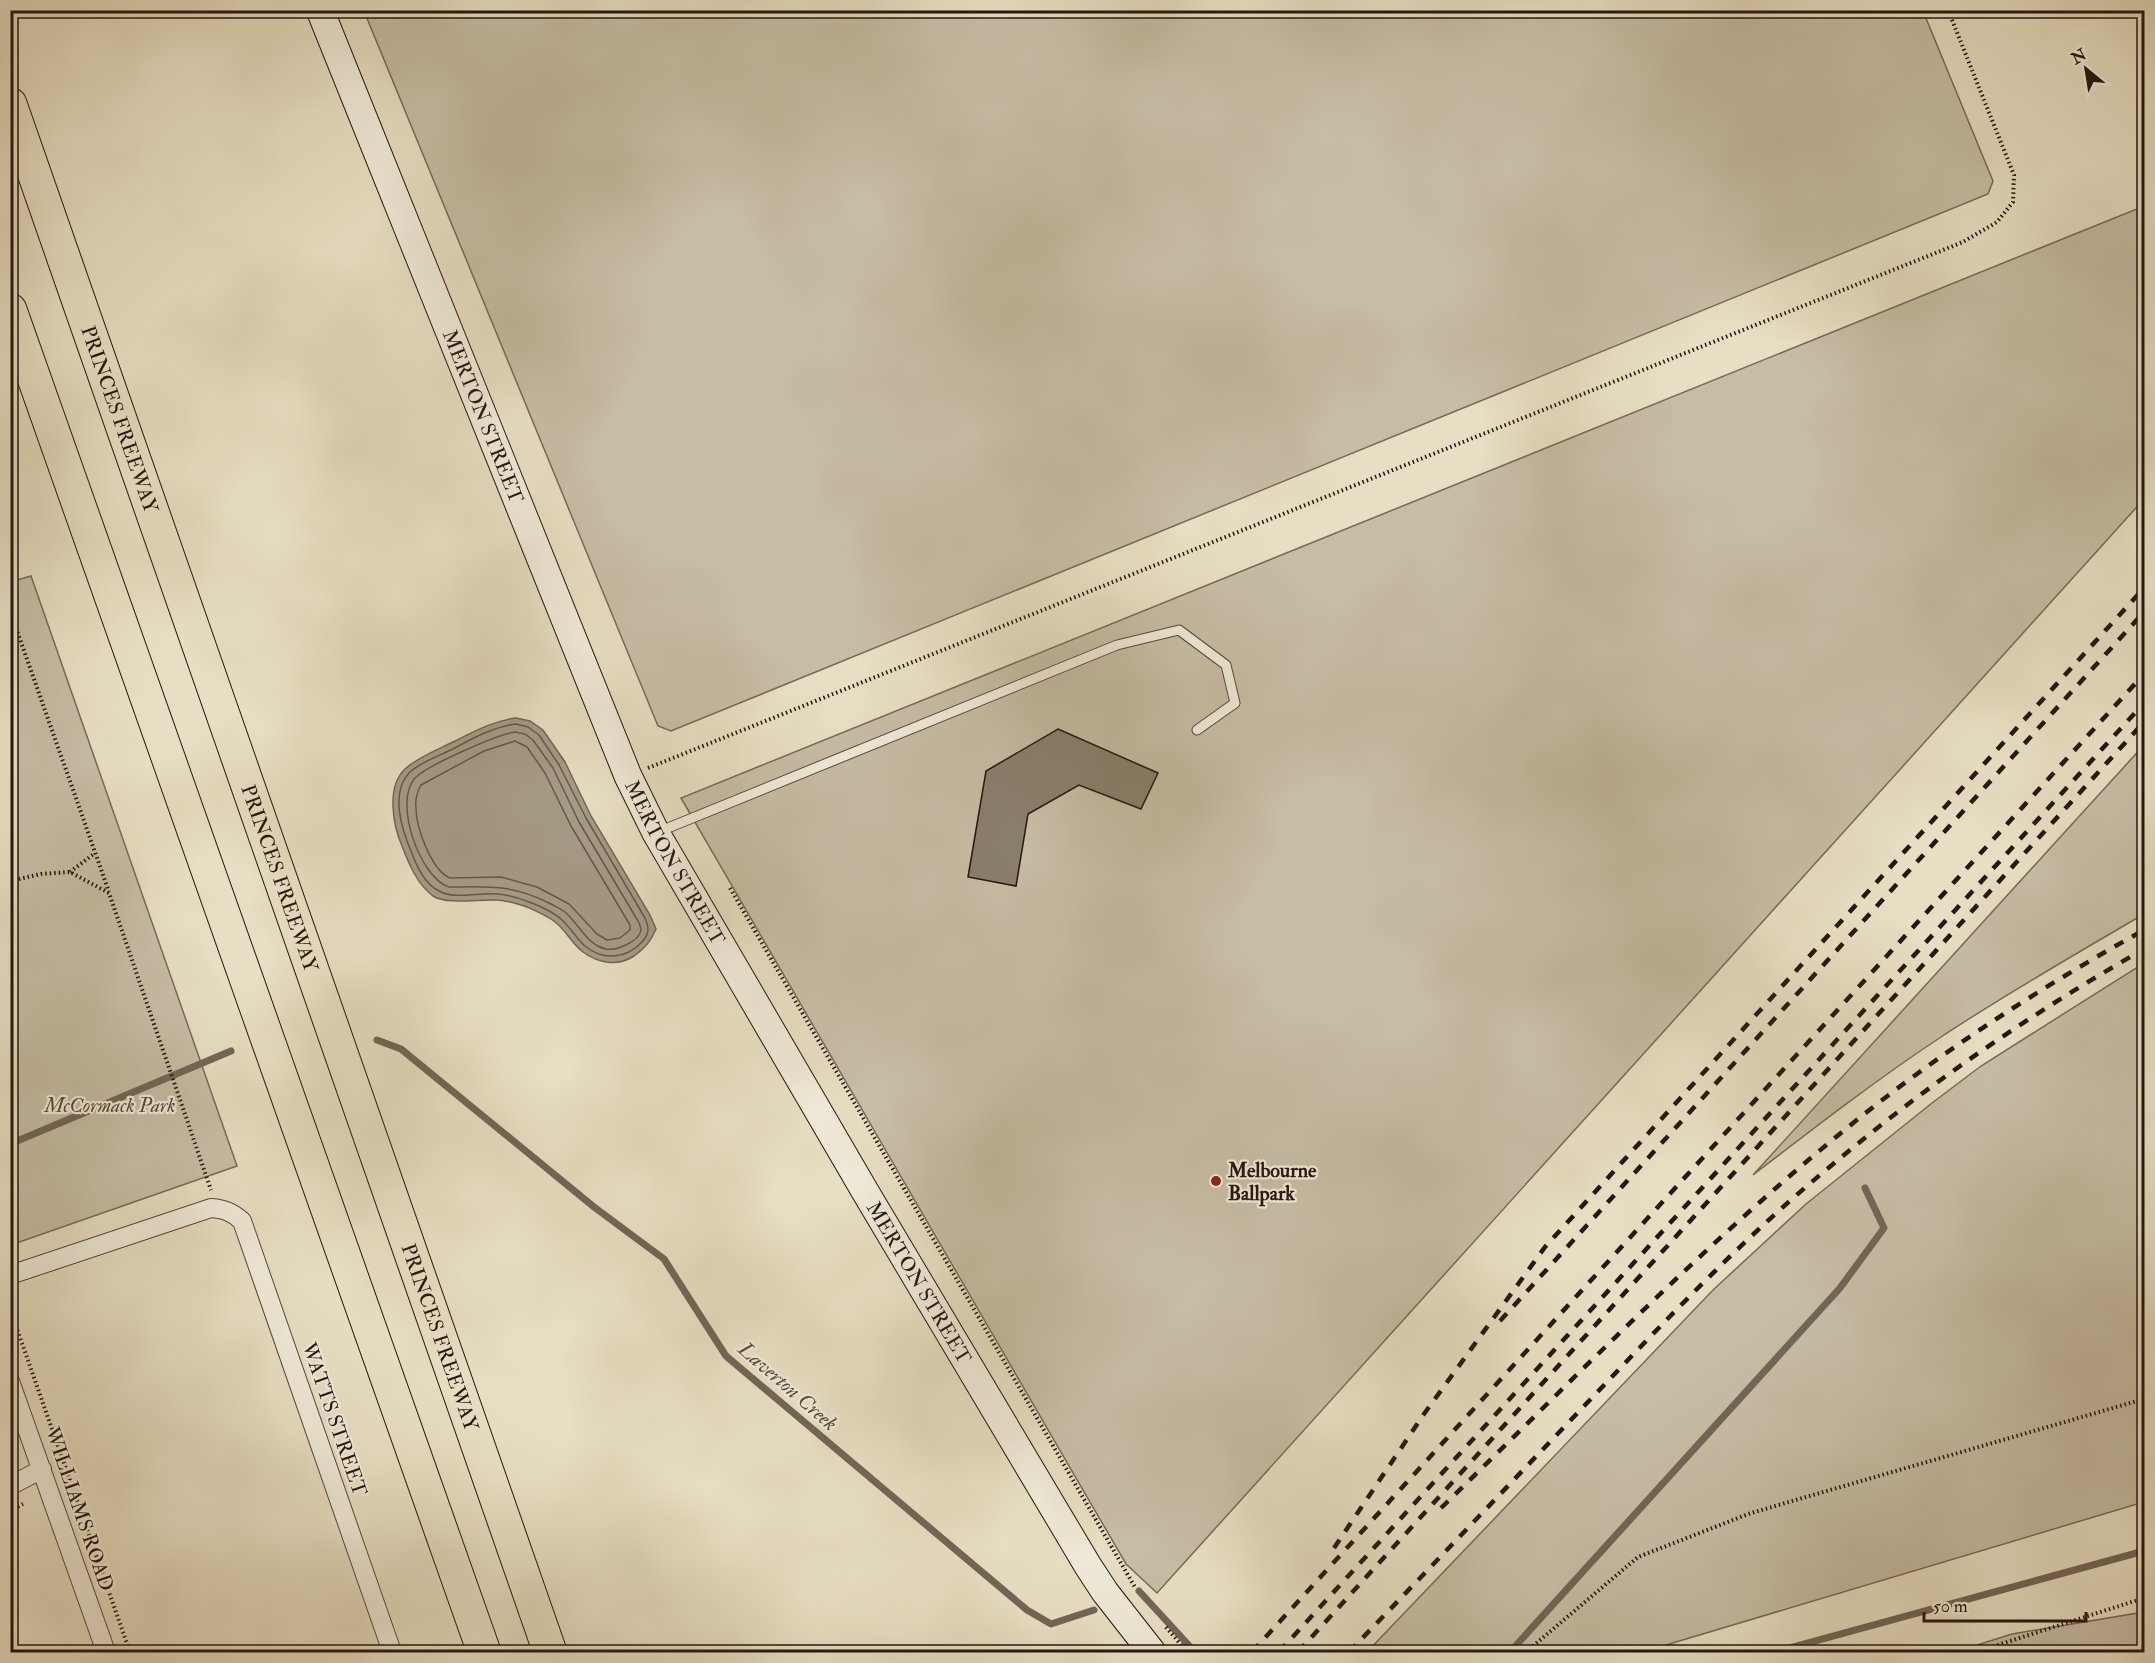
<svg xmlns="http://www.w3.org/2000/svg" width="2155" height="1663" font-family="'IM FELL Double Pica',serif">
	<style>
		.green { fill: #c6bda5; stroke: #756a5a; stroke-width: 1.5 }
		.water { fill: #a59b86; stroke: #716657; stroke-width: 1.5 }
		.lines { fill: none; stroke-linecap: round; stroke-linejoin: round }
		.shore { stroke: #64584b; stroke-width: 1.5 }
		.stream { stroke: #716657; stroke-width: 7 }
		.building { fill: #897f6d; stroke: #241610; stroke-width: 1.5 }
		.lane-casing { stroke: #55483d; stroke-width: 11 }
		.street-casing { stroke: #55483d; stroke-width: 20 }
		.secondary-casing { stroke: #241610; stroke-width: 29 }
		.highway-casing { stroke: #241610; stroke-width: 35 }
		.path { stroke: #241610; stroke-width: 4; stroke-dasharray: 1.5 3; stroke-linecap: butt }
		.lane { stroke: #efead8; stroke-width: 9 }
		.street { stroke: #efead8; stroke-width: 18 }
		.secondary { stroke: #efead8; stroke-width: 27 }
		.highway { stroke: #e7dfc3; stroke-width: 33 }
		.rail { stroke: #241610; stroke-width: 4.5; stroke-dasharray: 10 10; stroke-linecap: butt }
		.poi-dot { fill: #8f2418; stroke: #efead8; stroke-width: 2 }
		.labels { text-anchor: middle; stroke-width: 4.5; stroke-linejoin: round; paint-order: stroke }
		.street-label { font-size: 20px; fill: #241610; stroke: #efead8 }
		.park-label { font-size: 20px; font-style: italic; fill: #55483d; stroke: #efead8 }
		.poi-label { font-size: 20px; font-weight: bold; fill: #241610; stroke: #efead8; text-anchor: start }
		.water-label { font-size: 21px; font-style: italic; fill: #584b3f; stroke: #efead8 }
	</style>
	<rect width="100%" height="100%" fill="#e7dfc3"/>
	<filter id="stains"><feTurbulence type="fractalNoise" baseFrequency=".00333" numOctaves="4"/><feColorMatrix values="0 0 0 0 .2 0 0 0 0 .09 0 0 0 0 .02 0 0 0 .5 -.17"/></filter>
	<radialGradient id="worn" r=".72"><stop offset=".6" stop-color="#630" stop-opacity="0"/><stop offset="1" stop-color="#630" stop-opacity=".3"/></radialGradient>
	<path class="green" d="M364 11H1923L1993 181 1988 194 671 731 658 726Z
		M2144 206V499L1157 1593 1126 1564 681 798Z
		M31 576 237 1166 11 1245 10 582Z
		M2144 745V914C2076 954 2007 993 1941 1037 1876 1080 1814 1128 1753 1175Z
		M2144 963V1502L1656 1648 1608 1652H1367L1713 1290 1806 1204 1932 1103 1981 1066Z
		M2144 1612V1652H1955L2012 1634Z"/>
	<path class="water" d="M516 718 530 721 543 730 565 762 591 816 650 915 656 929C651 941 645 948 634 956 617 967 598 963 583 952 572 944 566 930 555 922 548 916 536 911 527 907 518 904 506 900 496 900 479 899 447 905 433 896 417 884 409 864 402 846 393 825 386 787 405 769 418 757 437 750 453 742 473 732 493 721 516 718Z"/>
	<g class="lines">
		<path class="shore" d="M516 724 528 727 539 735 559 765 586 818 645 918C649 928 650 933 642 942 626 959 603 961 585 946 576 938 570 927 561 919 553 912 538 905 529 902 519 898 507 895 498 894 480 892 455 900 439 891 424 884 416 865 411 851 402 830 390 793 409 773 420 762 439 756 453 749 473 738 493 727 516 724Z
			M515 732 525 734 533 740 553 768 579 822 638 921C639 923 641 928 641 930 639 942 616 951 606 949 587 945 579 924 565 912 560 908 554 906 549 903 511 884 489 887 449 887 420 878 393 802 415 778 426 766 498 734 515 732Z
			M515 741 527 747 545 773 571 826 630 925V930L620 938 607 940 597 934 569 904 537 887 501 877 450 878C431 870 416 827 416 808 415 800 417 792 421 785L484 751Z"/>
		<path class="stream" d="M377 1040 401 1049 594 1207 664 1259 726 1356 1027 1610 1051 1624 1094 1610
			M10 1144 231 1051
			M1139 1591 1195 1652
			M1510 1652 1840 1288 1884 1228 1865 1188
			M1775 1652 2144 1551"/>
	</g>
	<path class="building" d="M1058 729 1158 773 1141 809 1079 785 1028 814 1016 886 968 877 986 771Z"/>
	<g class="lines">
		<g class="lane-casing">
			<path id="lane" d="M658 832 1117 645 1179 630 1226 665 1235 703 1197 730"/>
		</g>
		<g class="street-casing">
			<path id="street" d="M10 1275 211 1208C224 1209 232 1212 242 1221L392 1652
				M10 1381 106 1652
				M10 1486 42 1469"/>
		</g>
		<g class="secondary-casing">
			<g id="secondary">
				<path id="s1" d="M320 10 628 776 656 833 866 1193 1088 1566 1105 1592 1152 1652"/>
			</g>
		</g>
		<g class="highway-casing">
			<g id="highway">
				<path id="s2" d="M10 104 550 1652"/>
				<path d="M10 310 484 1652"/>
			</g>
		</g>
		<path class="path" d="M10 611 109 892
			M648 768 1963 242 1997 222 2013 202 2014 175 1948 10
			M70 872 95 853
			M10 881 41 874 70 872 109 893 211 1190
			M730 888 1136 1589
			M10 1309 130 1652
			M10 1511 23 1504
			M1166 1627 1187 1652
			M1526 1652 1638 1557 1751 1513 2144 1399
			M1976 1652 2144 1598"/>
		<use href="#lane" class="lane"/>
		<use href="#street" class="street"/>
		<use href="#secondary" class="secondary"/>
		<use href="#highway" class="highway"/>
		<path class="rail" d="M1500 1321 2144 612
			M1441 1508C1570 1383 1696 1252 1836 1137 1931 1058 2036 990 2144 930
			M1334 1548 1424 1414 1545 1247 2144 588
			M1252 1652 2144 674
			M1279 1652 2144 703
			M1298 1652 2144 722
			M1349 1652C1428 1570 1507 1487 1586 1404 1665 1321 1743 1238 1832 1165 1929 1083 2034 1012 2144 949"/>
	</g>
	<circle class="poi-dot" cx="1216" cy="1181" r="6"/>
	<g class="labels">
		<g class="street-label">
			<text dy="7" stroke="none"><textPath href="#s1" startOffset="438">MERTON STREET</textPath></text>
			<text dy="7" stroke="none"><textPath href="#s2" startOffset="334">PRINCES FREEWAY</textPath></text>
			<text dy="7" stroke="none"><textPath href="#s1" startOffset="924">MERTON STREET</textPath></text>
			<text dy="7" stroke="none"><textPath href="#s2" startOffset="820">PRINCES FREEWAY</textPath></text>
			<text dy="7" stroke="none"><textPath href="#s1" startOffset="1410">MERTON STREET</textPath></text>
			<text dy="7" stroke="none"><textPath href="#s2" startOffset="1306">PRINCES FREEWAY</textPath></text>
			<text transform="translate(335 1419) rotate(71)" y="7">WATTS STREET</text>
			<text transform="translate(80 1509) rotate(71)" y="7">WILLIAMS ROAD</text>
		</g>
		<g class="park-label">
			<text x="110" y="1112">McCormack Park</text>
		</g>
		<g class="poi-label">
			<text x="1228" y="1177">Melbourne<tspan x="1228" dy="23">Ballpark</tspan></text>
		</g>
		<g class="water-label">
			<text transform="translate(788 1386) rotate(41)" y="7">Laverton Creek</text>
		</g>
	</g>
	<rect width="2155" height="1663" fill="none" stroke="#e7dfc3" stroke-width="36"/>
	<rect x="12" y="12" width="2131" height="1639" fill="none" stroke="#241610" stroke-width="3"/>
	<rect x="18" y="18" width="2119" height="1627" fill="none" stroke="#241610" stroke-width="1.5"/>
	<g transform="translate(2086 69) rotate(330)" stroke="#efead8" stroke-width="4.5" paint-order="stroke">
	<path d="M0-4.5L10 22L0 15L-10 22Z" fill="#241610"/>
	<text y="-9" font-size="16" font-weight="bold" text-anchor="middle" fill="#241610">N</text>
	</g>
	<path d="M1924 1612v9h162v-9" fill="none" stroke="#241610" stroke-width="3"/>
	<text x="1933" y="1612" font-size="18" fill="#241610" stroke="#efead8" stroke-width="4.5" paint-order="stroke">50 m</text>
	<rect width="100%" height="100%" filter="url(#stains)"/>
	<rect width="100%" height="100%" fill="url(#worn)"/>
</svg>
